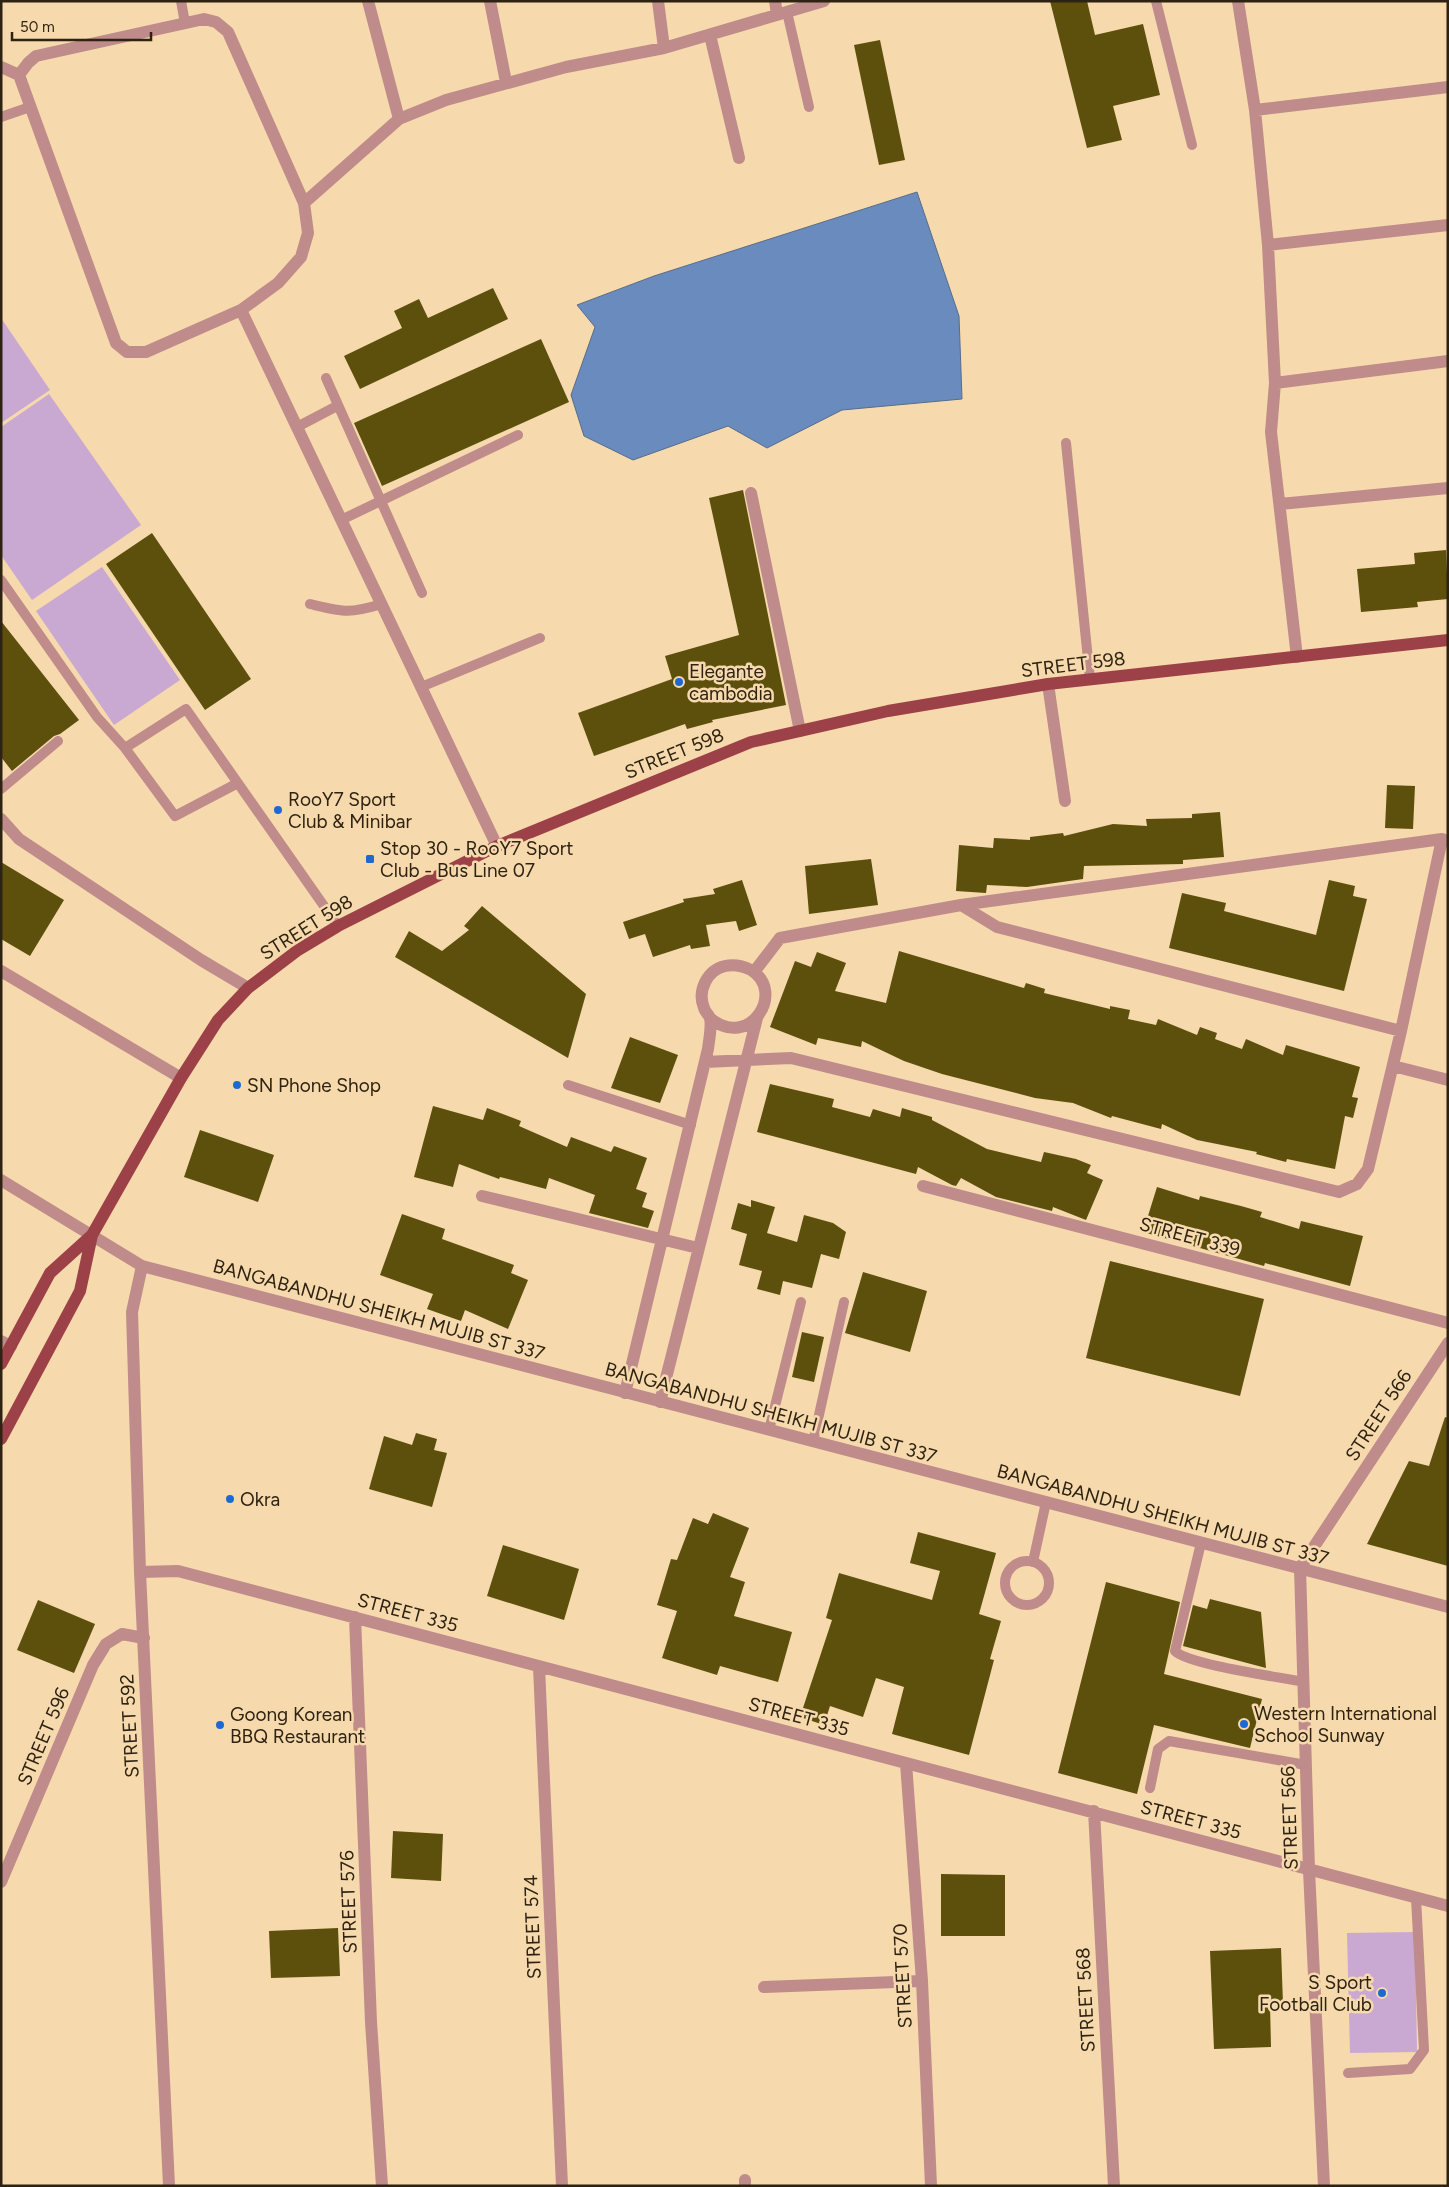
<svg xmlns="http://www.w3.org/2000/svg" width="1449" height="2187" font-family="Figtree,sans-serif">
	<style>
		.green { fill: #c9a8d2 }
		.water { fill: #6a8bbd; stroke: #586c8a }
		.building { fill: #5c500c }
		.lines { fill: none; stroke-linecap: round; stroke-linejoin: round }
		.service { stroke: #bf8b8b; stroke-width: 10 }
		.minor { stroke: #bf8b8b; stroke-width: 12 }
		.tertiary { stroke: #bf8b8b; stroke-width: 12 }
		.primary { stroke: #9d4148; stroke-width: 12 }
		.poi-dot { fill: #1d69d4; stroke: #f6d9ac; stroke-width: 2 }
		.labels { text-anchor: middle; stroke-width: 5; stroke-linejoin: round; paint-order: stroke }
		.street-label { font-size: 19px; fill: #2e2312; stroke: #f6d9ac }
		.poi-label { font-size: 19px; fill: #2e2312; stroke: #f6d9ac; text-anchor: start }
	</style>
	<rect width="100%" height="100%" fill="#f6d9ac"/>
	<path class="green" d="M1 318 50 390 1 423Z
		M49 394 141 525 32 600 1 555V427Z
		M102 567 180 680 114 725 36 611Z
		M1415 1932 1417 2052 1350 2053 1347 1933Z"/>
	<path class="water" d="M917 192 959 316 962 399 842 410 767 448 728 426 633 460 584 436 571 395 595 327 577 305 654 276Z"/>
	<path class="building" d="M1050 1H1087L1095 35 1143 24 1160 95 1113 106 1122 140 1087 148Z
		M880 40 905 160 879 165 854 45Z
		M493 288 508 319 360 389 344 356 402 328 394 311 419 299 428 318Z
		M541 339 569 402 382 486 354 423Z
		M743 490 786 705 712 720 713 722 687 729 685 724 594 756 578 713 672 679 665 656 739 635 709 498Z
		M152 533 251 679 205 710 106 564Z
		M1446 550 1448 599 1417 602 1418 607 1361 612 1357 569 1415 564 1414 553Z
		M1 621 79 720 60 734 54 736 12 771 1 757Z
		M1387 785 1415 786 1413 829 1385 828Z
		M1220 812 1224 857 1183 860V864L1084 866 1083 879 1027 887 987 885 986 893 956 891 959 845 993 848 994 838 1030 840V837L1063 833 1064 836 1113 824 1147 826 1146 819 1192 818V814Z
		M871 859 878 905 809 914 805 866Z
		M1 862 64 900 30 956 1 939Z
		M742 880 757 925 739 931 736 921 706 925 710 946 691 949 690 945 653 957 645 934 629 939 623 922 684 902 683 899 715 894 713 889Z
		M1329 880 1355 886 1353 896 1367 899 1344 991 1169 948 1182 893 1226 903 1224 911 1316 935Z
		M482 906 586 994 568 1058 395 957 409 931 442 951 469 930 464 926Z
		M899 951 1024 988 1026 983 1045 989 1044 993 1110 1009V1006L1130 1010 1128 1019 1156 1025 1158 1019 1197 1035 1200 1027 1217 1033 1215 1039 1242 1049 1246 1039 1283 1055 1286 1045 1360 1067 1352 1097 1358 1098 1353 1118 1345 1116 1335 1169 1287 1159 1286 1162 1256 1154 1257 1152 1197 1140 1162 1124 1161 1129 1112 1116 1111 1118 1073 1103 1035 1098 942 1074 904 1061 862 1041 861 1047 818 1038 816 1045 770 1027 795 961 811 967 817 952 846 963 835 991 886 1003Z
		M630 1037 678 1055 660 1103 611 1088Z
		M770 1084 834 1099 832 1107 870 1117 873 1109 900 1117 902 1108 932 1117V1120L987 1149 1041 1162 1044 1152 1076 1159 1091 1165 1087 1173 1103 1180 1086 1220 1053 1207 1052 1211 996 1197 961 1178 956 1186 952 1185 918 1167 916 1174 757 1132Z
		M433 1106 483 1120 487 1108 521 1121 519 1126 567 1147 571 1137 611 1152 614 1146 647 1158 636 1189 647 1193 642 1207 654 1211 648 1228 589 1213 595 1195 549 1178 546 1189 500 1177 499 1179 459 1164 453 1187 414 1177Z
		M200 1130 274 1155 258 1202 184 1177Z
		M1157 1187 1199 1200 1200 1196 1241 1206 1262 1212 1260 1217 1299 1229 1301 1221 1363 1236 1350 1286 1265 1263 1264 1266 1143 1232Z
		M751 1200 775 1207 767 1233 797 1242 804 1215 833 1223 846 1232 839 1259 821 1254 812 1288 783 1281 780 1295 757 1289 762 1271 739 1265 747 1234 731 1229 738 1203 751 1207Z
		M402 1214 445 1229 442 1239 514 1265 511 1273 528 1280 508 1329 465 1310 461 1321 427 1309 433 1294 380 1275Z
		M1110 1261 1264 1299 1240 1396 1086 1358Z
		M863 1272 927 1291 910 1352 845 1333Z
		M802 1332 824 1337 814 1382 792 1377Z
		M1445 1417 1448 1418V1566L1367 1544 1409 1461 1429 1466Z
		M416 1433 437 1439 434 1450 447 1453 432 1507 369 1489 384 1436 412 1445Z
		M713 1513 749 1528 730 1577 745 1582 734 1616 792 1632 778 1682 720 1666 717 1675 662 1658 677 1611 657 1605 671 1559 677 1560 693 1518 708 1524Z
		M918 1532 996 1553 979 1614 1001 1621 990 1659 994 1660 969 1755 892 1734 904 1687 876 1678 863 1717 830 1706 824 1725 800 1717 832 1620 826 1618 839 1573 932 1600 940 1571 910 1563Z
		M503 1545 579 1569 564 1620 487 1596Z
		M1106 1582 1180 1602 1164 1674 1262 1699 1250 1748 1154 1725 1137 1794 1058 1773Z
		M1210 1599 1261 1612 1266 1668 1183 1646 1193 1605 1207 1609Z
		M38 1600 95 1624 74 1673 17 1650Z
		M393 1831 443 1834 441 1881 391 1878Z
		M941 1874 1005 1875V1936H941Z
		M338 1928 340 1976 271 1978 269 1931Z
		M1281 1948 1283 2004H1270L1271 2047 1214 2049 1210 1951Z"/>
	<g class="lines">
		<path class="service" d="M181 1 185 23
			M1156 1 1192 145
			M787 12 809 107
			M1 117 30 107
			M326 378 422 593
			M297 427 337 406
			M1066 443 1090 679
			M341 520 518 435
			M1 580 97 717 125 748 186 709 338 926
			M310 604C344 612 348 614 382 604
			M421 687 540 638
			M125 748 175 816 238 783
			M1 789 58 741
			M568 1085 691 1125
			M769 1430 801 1302
			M813 1442 844 1302
			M1201 1543 1175 1651C1189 1665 1280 1677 1304 1682
			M1005 1583a22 22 0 1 1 44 0a22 22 0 1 1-44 0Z
			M1033 1562 1046 1502
			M1150 1788 1158 1749 1169 1741 1306 1765
			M1348 2073 1410 2069 1424 2050 1416 1898"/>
		<path class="minor" d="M368 1 399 119
			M490 1 506 82
			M658 1 664 48
			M775 1 777 15
			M1238 1 1255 110 1268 245 1275 383 1271 432 1297 657
			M710 35 739 158
			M1 67 19 75 116 343 127 352H146L241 310 278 283 301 257 308 233 304 203 228 32 216 22 204 19 36 56 28 63 19 75
			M1255 110 1448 87
			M304 203 399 119 446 100 566 67 664 48 824 1
			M1268 245 1448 225
			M241 310 497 846
			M1275 383 1448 361
			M751 493 800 731
			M1280 504 1448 488
			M1048 684 1065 801
			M1 819 19 839 201 960 248 988
			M961 905 997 927 1401 1031
			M1 971 181 1078
			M754 972 780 938 961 905 1442 839 1448 841
			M705 1062 791 1058 1339 1192 1357 1184 1368 1169 1401 1031 1442 839
			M1393 1066 1448 1080
			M923 1186 1448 1323
			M482 1196 698 1248
			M1 1341 11 1346
			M625 1393 708 1049C709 1040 712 1027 710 1018 709 1015 705 1012 704 1008 697 991 707 970 725 966 734 964 743 966 751 970 787 992 749 1051 710 1018
			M660 1402 757 1018
			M1300 1568 1448 1343
			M140 1572 178 1571 1448 1906
			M355 1617 371 2022 382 2186
			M539 1667 562 2186
			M906 1763 922 1981 931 2186
			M1094 1811 1114 2186
			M1 1882 93 1665 106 1644 122 1634 144 1638
			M764 1987 922 1981
			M745 2180V2186"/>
		<path class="tertiary" d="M1 1180 142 1266 1448 1607
			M142 1266 132 1312 140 1572 169 2186
			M1300 1568 1309 1870 1324 2186"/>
		<path class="primary" d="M1 1364 50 1273 92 1235
			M1 1439 80 1291 92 1235 181 1078 218 1020 248 988 298 950 338 926 497 846 751 742 888 711 1048 684 1448 640"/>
	</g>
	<g class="poi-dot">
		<circle cx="679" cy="682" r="5"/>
		<circle cx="278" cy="810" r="5"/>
		<rect x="365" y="854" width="10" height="10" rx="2.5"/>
		<circle cx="237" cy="1085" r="5"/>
		<circle cx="230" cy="1499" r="5"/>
		<circle cx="1244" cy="1724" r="5"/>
		<circle cx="220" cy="1725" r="5"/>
		<circle cx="1382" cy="1993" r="5"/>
	</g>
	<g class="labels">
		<g class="street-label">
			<text transform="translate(1073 664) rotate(-7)" y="7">STREET 598</text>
			<text transform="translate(674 753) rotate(-22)" y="7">STREET 598</text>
			<text transform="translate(306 927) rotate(-32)" y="7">STREET 598</text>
			<text transform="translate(1190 1236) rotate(15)" y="7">STREET 339</text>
			<text transform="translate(379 1309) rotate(15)" y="7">BANGABANDHU SHEIKH MUJIB ST 337</text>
			<text transform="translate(771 1412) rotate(15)" y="7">BANGABANDHU SHEIKH MUJIB ST 337</text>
			<text transform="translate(1378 1415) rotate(-57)" y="7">STREET 566</text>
			<text transform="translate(1163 1514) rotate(15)" y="7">BANGABANDHU SHEIKH MUJIB ST 337</text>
			<text transform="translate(408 1612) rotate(15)" y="7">STREET 335</text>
			<text transform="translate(799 1716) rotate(15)" y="7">STREET 335</text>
			<text transform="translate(129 1726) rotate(-93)" y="7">STREET 592</text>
			<text transform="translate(43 1736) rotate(-67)" y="7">STREET 596</text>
			<text transform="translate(1289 1818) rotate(-92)" y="7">STREET 566</text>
			<text transform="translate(1191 1819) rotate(15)" y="7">STREET 335</text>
			<text transform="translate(348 1902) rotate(-92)" y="7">STREET 576</text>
			<text transform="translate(532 1927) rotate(-92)" y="7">STREET 574</text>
			<text transform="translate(902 1976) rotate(-93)" y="7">STREET 570</text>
			<text transform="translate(1085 2000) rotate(-93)" y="7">STREET 568</text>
		</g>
		<g class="poi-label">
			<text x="689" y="678">Elegante<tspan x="689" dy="22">cambodia</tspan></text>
			<text x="288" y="806">RooY7 Sport<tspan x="288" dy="22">Club &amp; Minibar</tspan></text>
			<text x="380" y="855">Stop 30 - RooY7 Sport<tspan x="380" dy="22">Club - Bus Line 07</tspan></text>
			<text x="247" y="1092">SN Phone Shop</text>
			<text x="240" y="1506">Okra</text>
			<text x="1254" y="1720">Western International<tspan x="1254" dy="22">School Sunway</tspan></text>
			<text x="230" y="1721">Goong Korean<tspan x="230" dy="22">BBQ Restaurant</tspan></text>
			<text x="1372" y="1989" text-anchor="end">S Sport<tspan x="1372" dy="22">Football Club</tspan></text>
		</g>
	</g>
	<rect width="1449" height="2187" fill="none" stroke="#2e2312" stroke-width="5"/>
	<path d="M12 32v8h139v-8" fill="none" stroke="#2e2312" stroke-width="2.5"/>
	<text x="20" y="32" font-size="15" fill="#2e2312" stroke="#f6d9ac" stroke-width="4" paint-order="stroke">50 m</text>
</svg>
